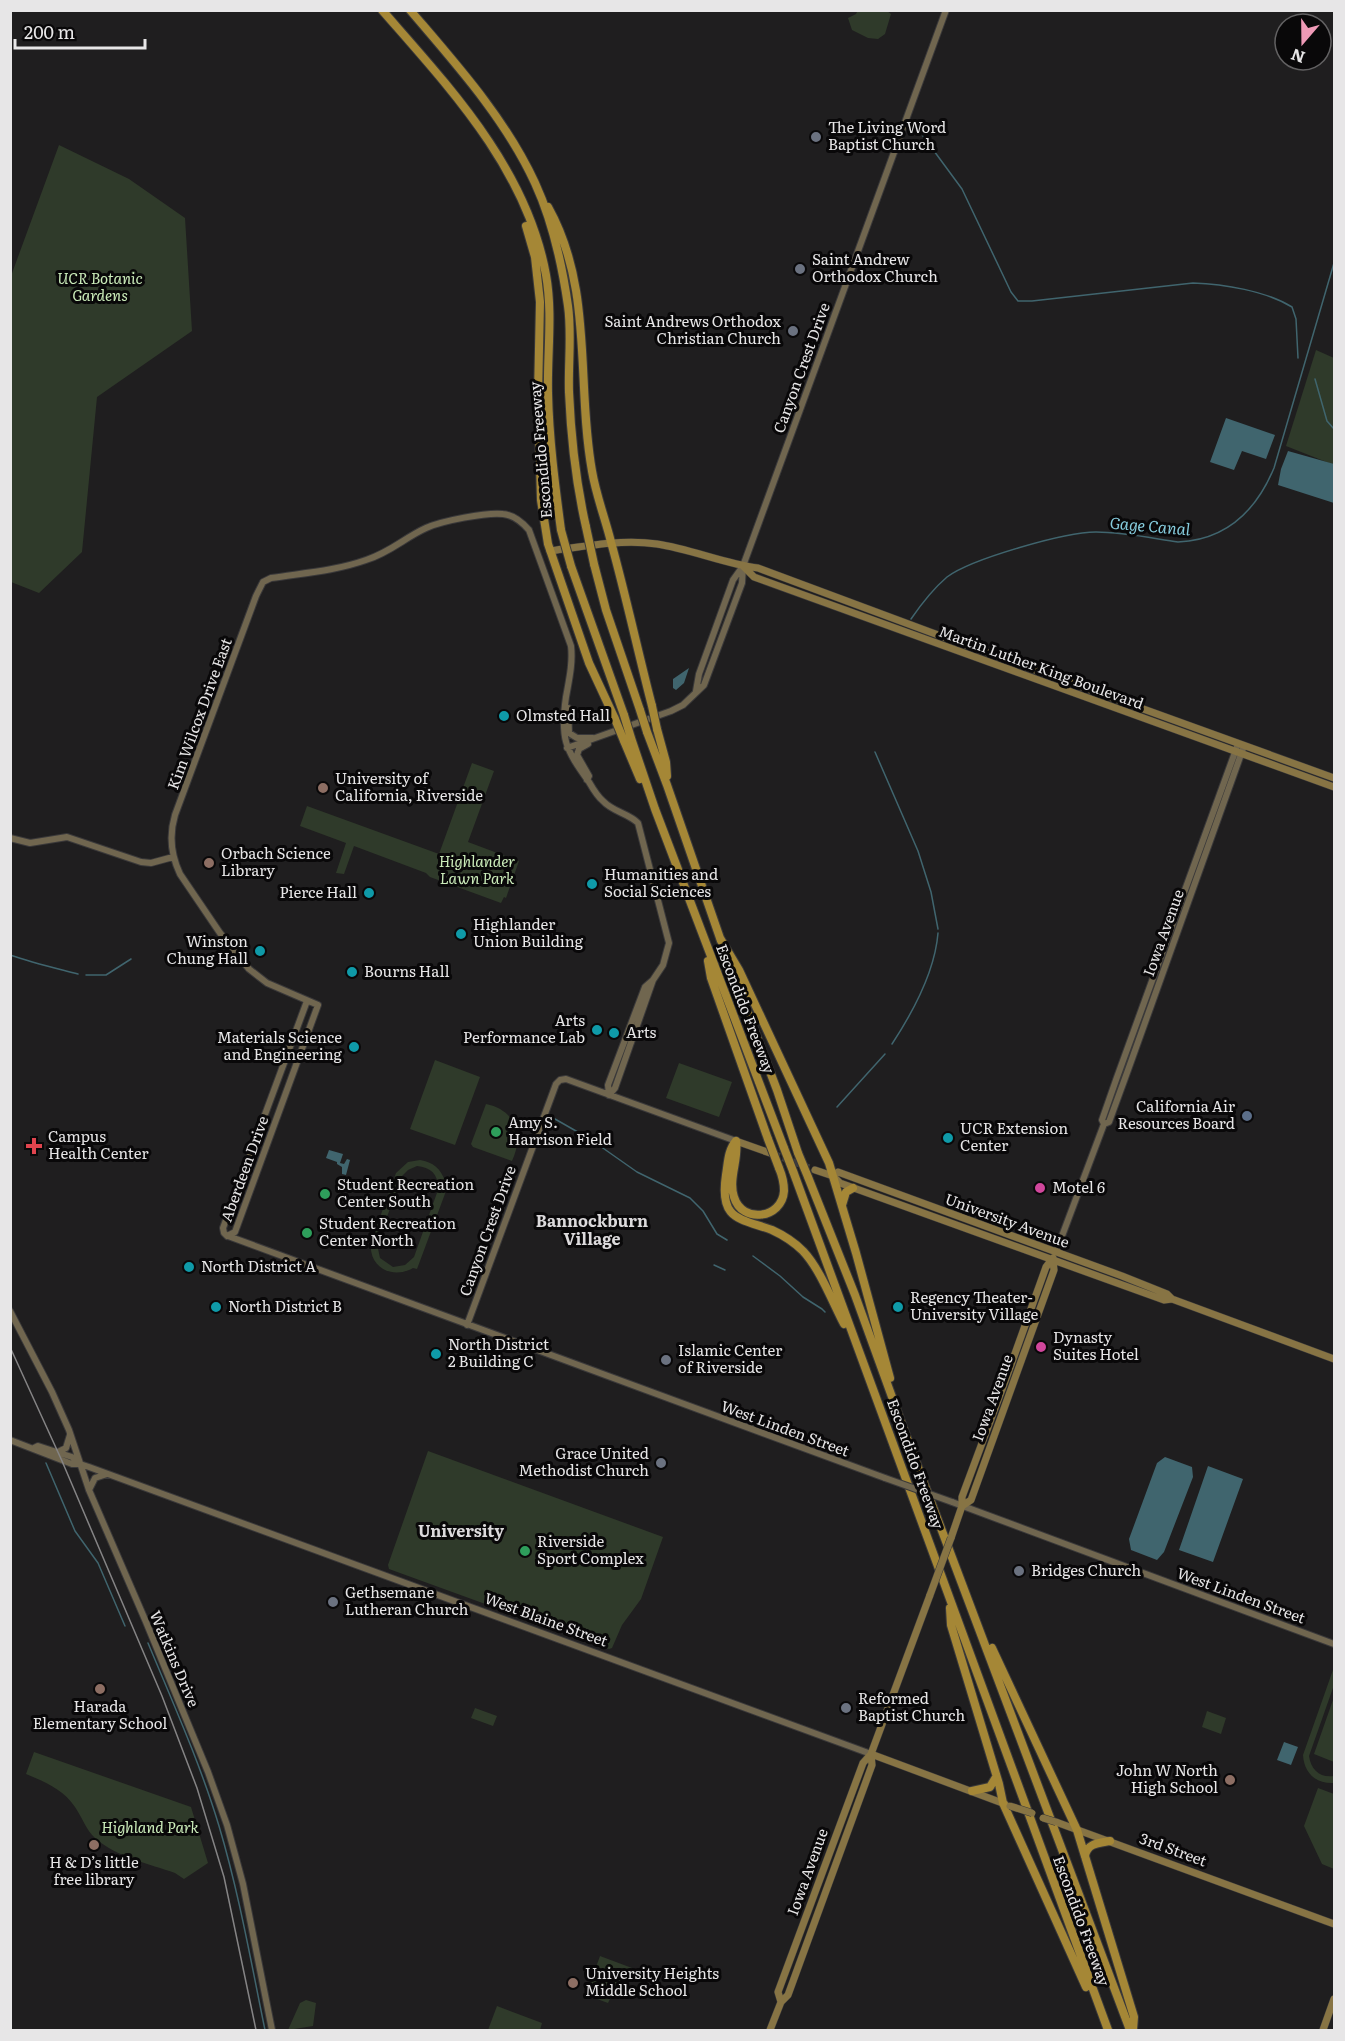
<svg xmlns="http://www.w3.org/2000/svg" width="1345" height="2041" font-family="Literata,serif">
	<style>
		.green { fill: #2f3a2a; fill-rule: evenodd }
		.water { fill: #40656e }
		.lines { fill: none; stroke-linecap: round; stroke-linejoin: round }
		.stream { stroke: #40656e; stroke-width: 1.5 }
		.primary-tunnel { stroke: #3d3c3d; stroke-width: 7; stroke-dasharray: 7 3.5; stroke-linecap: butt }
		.secondary-casing { stroke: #3a393a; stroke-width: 8 }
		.primary-casing { stroke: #3a393a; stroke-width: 8 }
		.highway-casing { stroke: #3a393a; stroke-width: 10 }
		.secondary { stroke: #70664f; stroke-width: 6 }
		.primary { stroke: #877444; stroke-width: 7 }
		.highway { stroke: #a58736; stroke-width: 8 }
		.rail { stroke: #858485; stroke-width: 1.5 }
		.secondary-bridge-casing { stroke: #3a393a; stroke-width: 8; stroke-linecap: butt }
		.primary-bridge-casing { stroke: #3a393a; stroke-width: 8; stroke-linecap: butt }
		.highway-bridge-casing { stroke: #3a393a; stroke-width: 10; stroke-linecap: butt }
		.secondary-bridge { stroke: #70664f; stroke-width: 6 }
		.primary-bridge { stroke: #877444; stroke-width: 7 }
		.highway-bridge { stroke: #a58736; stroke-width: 8 }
		.worship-dot { fill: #6b7280; stroke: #090809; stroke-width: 2 }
		.culture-dot { fill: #0f9aa8; stroke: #090809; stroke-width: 2 }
		.education-dot { fill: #8d6e63; stroke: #090809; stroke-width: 2 }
		.service-dot { fill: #5c6f8a; stroke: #090809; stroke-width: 2 }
		.leisure-dot { fill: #2e9e5b; stroke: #090809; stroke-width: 2 }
		.health-dot { fill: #e0444e; stroke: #090809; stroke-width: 2 }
		.hotel-dot { fill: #d1479c; stroke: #090809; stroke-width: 2 }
		.labels { text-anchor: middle; stroke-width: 6; stroke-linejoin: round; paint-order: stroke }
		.poi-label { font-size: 15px; fill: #e7e6e7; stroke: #090809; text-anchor: start }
		.park-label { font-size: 15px; font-style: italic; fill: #cbecba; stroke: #090809 }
		.street-label { font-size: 15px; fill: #e7e6e7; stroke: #090809 }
		.water-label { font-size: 16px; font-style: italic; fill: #85cbdc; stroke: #090809 }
		.neighbourhood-label { font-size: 16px; font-weight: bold; fill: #dcdadc; stroke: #090809 }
	</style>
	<rect width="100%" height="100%" fill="#1f1e1f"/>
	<path class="green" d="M858 10 887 11 891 14 885 34 878 39 868 38 852 30 848 18 856 14Z
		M59 145 129 179 185 218 192 331 97 397 82 552 39 593 11 582V276Z
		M1316 350 1334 358V465L1286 446Z
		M472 763 494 771 468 842 519 861 506 898 504 897 501 903 430 877 426 873 354 846 344 874 336 873 346 843 300 826 307 806 439 854Z
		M435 1060 480 1077 455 1145 410 1129Z
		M679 1063 732 1082 719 1117 666 1098Z
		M486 1104C516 1110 524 1136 512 1161L473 1147 471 1144Z
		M420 1160C433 1162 441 1169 445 1181L449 1183 417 1269 413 1268C392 1280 368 1267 371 1242L396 1173 408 1162ZM417 1166C431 1167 439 1175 438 1190L414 1257 405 1265 393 1267 380 1258 377 1244 402 1176 408 1170Z
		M428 1451 663 1537 641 1599 622 1625 612 1648 609 1649 389 1569 388 1565Z
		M1334 1667V1685L1309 1756C1311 1770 1320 1778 1334 1776V1783C1316 1784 1304 1773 1303 1755Z
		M1334 1697V1762L1314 1754Z
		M475 1708 497 1716 493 1726 471 1718Z
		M1207 1711 1226 1718 1221 1734 1202 1727Z
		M34 1752 191 1807 208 1863 184 1879 175 1873C150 1864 116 1857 95 1838 86 1830 82 1817 75 1807 63 1789 45 1782 26 1774Z
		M1318 1788 1334 1794V1869L1322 1864 1304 1826Z
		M600 1956 632 1968 626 1974 620 1990H618L614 1998 610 1999 608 2003 586 1995Z
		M306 2000 316 2003 313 2026 288 2030 300 2003Z
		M497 2006 542 2023 540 2030H488Z"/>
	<path class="water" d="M1226 418 1275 435 1266 459 1242 451 1234 470 1210 462Z
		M1288 451 1334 464V503L1278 485 1281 469Z
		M689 668 684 683 676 690 673 688V679Z
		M329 1150 343 1154 340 1163 344 1164 347 1159 350 1160 346 1175 342 1174V1167L337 1164V1162L326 1158Z
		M1165 1457 1192 1467 1193 1477 1164 1552 1157 1560 1131 1550 1129 1539 1157 1463Z
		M1208 1466 1243 1479 1213 1562 1179 1550Z
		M1284 1742 1298 1747 1291 1765 1277 1760Z"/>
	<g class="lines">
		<path class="stream" d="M923 136 962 189 1011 292 1018 301H1032L1193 283C1224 284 1266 291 1292 307L1296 319 1298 358
			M1315 379 1327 421 1334 429
			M911 619C922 603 933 589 947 577 971 559 1065 532 1096 532 1123 532 1151 538 1178 542 1226 540 1256 511 1274 468L1334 263
			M875 752 918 851 931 892 938 929
			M10 955C33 963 55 968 78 974
			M86 975H106L131 959
			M892 1044C913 1012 935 971 938 933
			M837 1107 885 1054
			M555 1119 590 1139 637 1172 690 1198 703 1211 717 1234 727 1240
			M753 1256 780 1276 803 1297 822 1309 825 1312
			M714 1265 725 1270
			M46 1463 75 1531 98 1563 125 1626
			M148 1643C173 1703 200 1763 219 1826 239 1893 251 1962 265 2030"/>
		<path class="primary-tunnel" d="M773 1154 815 1170"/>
		<g class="secondary-casing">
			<path id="secondary" d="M696 691 699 674 733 580 743 566
				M568 708 569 733 577 738H593
				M567 748 671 711 683 705 704 685 742 583 743 566 946 10
				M587 780 589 776 577 755 579 749 588 744
				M10 838 30 843 67 837 141 862 151 863 173 857
				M609 1095 608 1085 645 987 653 980
				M1104 1124 1109 1122 1128 1070 1244 746
				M227 1236 235 1232 318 1005 267 983 249 969 220 933 180 874C171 855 169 835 175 815L256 596 263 582 271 578C303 573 335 571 366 560 391 552 404 538 426 528 441 521 487 512 503 514 514 515 522 522 529 530L571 646C573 663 569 680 566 697 560 738 565 749 589 782 593 789 597 796 603 801 613 812 628 813 638 823L669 943 663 965 653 980 615 1088 609 1095
				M227 1236 224 1233 223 1228 307 1001
				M228 1236 885 1478
				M1056 1252 1104 1124 1102 1120 1116 1080 1238 744
				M10 1311 52 1392 69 1430 89 1490 146 1622 208 1772 227 1825 243 1884 272 2030
				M467 1325 556 1084 560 1080 566 1079 736 1141
				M10 1440 72 1464H79
				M34 1448 38 1446 72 1457 80 1464 89 1467 871 1754
				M58 1452 66 1448 70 1435
				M89 1490 95 1478 107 1474
				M952 1502 1334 1644"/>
		</g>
		<g class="primary-casing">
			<path id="primary" d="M550 551C585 546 622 539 657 544 691 549 725 564 758 568L930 632 1334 778
				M743 566 754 577 1334 787
				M736 1141 770 1153
				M815 1170 833 1176 840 1183 1164 1300 1172 1299 1334 1359
				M833 1176 838 1172 1122 1276 1167 1294 1172 1299
				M962 1506 971 1500 1054 1270 1053 1261
				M951 1538 962 1506V1497L1007 1376 1046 1267 1053 1258
				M871 1754 1005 1804
				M1056 1822 1334 1924
				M781 2002 778 1992 863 1763 871 1754
				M770 2030 781 2002 788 1995 872 1765 871 1754 930 1595
				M1323 2030 1334 1999"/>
		</g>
		<g class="highway-casing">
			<path id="highway" d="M382 10C450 88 527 169 546 275 553 314 547 354 548 393 549 439 555 485 561 530
				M410 10C456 64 505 118 535 183 553 222 562 264 568 306 572 334 568 364 569 392 571 438 576 483 586 527
				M548 207C594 289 576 383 592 471 596 495 605 518 611 542 626 596 638 652 652 706
				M526 226 535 257 540 302 538 395 541 500 548 544 589 663 615 719
				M594 564 606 610 640 710
				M571 566 624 715
				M657 729 666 762 667 776
				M647 732 667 785 721 941
				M631 738 655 809 784 1148
				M624 741 640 779
				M720 938 739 970 829 1163 856 1253 890 1378
				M726 956 777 1090 798 1153
				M708 961 711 978 768 1139
				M736 1141C728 1150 728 1163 726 1175 719 1220 739 1218 772 1230 783 1235 794 1242 803 1251 820 1269 832 1301 844 1324
				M736 1141C739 1159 728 1179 734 1197 742 1224 782 1219 784 1191 784 1183 782 1175 779 1168
				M793 1171 1108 2030
				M808 1177 855 1295 904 1430 1130 2030
				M842 1205 846 1192 853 1188
				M950 1608 951 1625 999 1784 1003 1803 1086 1987
				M992 1648 1077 1830 1134 2017 1133 2030
				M972 1791 990 1787 996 1777
				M1085 1856C1087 1843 1099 1843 1110 1841"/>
		</g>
		<use href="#secondary" class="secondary"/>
		<use href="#primary" class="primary"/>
		<use href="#highway" class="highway"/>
		<path class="rail" d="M10 1347 62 1461 162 1696 197 1788 224 1877 256 2030"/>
		<g class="secondary-bridge-casing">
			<path id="secondary-bridge" d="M885 1478 952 1502"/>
		</g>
		<g class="primary-bridge-casing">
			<path id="primary-bridge" d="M930 1595 951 1538
				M1010 1806 1032 1813
				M1043 1818 1056 1822"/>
		</g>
		<g class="highway-bridge-casing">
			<path id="highway-bridge" d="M586 527 594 564
				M561 530 571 566
				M652 706 657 729
				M640 710 647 732
				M624 715 631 738
				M615 719 624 741
				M768 1139 779 1168
				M784 1148 793 1171
				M798 1153 808 1177"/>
		</g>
		<use href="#secondary-bridge" class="secondary-bridge"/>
		<use href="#primary-bridge" class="primary-bridge"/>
		<use href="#highway-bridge" class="highway-bridge"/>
	</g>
	<g class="worship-dot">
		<circle cx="816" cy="137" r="6"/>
		<circle cx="800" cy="269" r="6"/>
		<circle cx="793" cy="331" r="6"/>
		<circle cx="666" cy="1360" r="6"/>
		<circle cx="661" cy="1463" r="6"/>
		<circle cx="1019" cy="1571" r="6"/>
		<circle cx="333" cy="1602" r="6"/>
		<circle cx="846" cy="1708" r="6"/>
	</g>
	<g class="culture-dot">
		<circle cx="504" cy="716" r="6"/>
		<circle cx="592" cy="884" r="6"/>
		<circle cx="369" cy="893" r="6"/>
		<circle cx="461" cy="934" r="6"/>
		<circle cx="260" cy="951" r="6"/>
		<circle cx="352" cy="972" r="6"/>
		<circle cx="597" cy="1030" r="6"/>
		<circle cx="614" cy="1033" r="6"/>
		<circle cx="354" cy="1047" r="6"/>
		<circle cx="948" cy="1138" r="6"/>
		<circle cx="189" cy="1267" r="6"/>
		<circle cx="216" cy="1307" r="6"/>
		<circle cx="898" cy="1307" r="6"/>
		<circle cx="436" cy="1354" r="6"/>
	</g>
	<g class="education-dot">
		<circle cx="323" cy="788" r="6"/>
		<circle cx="209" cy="863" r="6"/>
		<circle cx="100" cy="1689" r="6"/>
		<circle cx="1230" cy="1780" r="6"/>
		<circle cx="94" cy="1845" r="6"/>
		<circle cx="573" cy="1983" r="6"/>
	</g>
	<circle class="service-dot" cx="1247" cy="1116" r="6"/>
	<g class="leisure-dot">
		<circle cx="496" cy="1132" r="6"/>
		<circle cx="325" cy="1194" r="6"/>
		<circle cx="307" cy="1233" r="6"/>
		<circle cx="525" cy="1551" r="6"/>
	</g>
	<path class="health-dot" d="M31 1137h6v6h6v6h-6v6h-6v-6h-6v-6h6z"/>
	<g class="hotel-dot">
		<circle cx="1040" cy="1188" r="6"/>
		<circle cx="1041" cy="1347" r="6"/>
	</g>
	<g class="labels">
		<g class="poi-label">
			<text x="828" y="133">The Living Word<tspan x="828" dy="17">Baptist Church</tspan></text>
			<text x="812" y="265">Saint Andrew<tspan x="812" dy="17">Orthodox Church</tspan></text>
			<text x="781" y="327" text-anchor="end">Saint Andrews Orthodox<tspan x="781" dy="17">Christian Church</tspan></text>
			<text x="516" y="721">Olmsted Hall</text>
			<text x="335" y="784">University of<tspan x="335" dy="17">California, Riverside</tspan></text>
			<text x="221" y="859">Orbach Science<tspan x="221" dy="17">Library</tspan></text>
			<text x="604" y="880">Humanities and<tspan x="604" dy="17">Social Sciences</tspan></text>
			<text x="357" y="898" text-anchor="end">Pierce Hall</text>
			<text x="473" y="930">Highlander<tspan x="473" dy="17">Union Building</tspan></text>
			<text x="248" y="947" text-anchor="end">Winston<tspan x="248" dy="17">Chung Hall</tspan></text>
			<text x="364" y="977">Bourns Hall</text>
			<text x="585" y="1026" text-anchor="end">Arts<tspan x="585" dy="17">Performance Lab</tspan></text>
			<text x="626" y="1038">Arts</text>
			<text x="342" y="1043" text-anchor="end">Materials Science<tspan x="342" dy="17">and Engineering</tspan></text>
			<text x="1235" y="1112" text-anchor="end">California Air<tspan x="1235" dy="17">Resources Board</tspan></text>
			<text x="508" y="1128">Amy S.<tspan x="508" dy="17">Harrison Field</tspan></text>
			<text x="960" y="1134">UCR Extension<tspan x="960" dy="17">Center</tspan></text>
			<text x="48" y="1142">Campus<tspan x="48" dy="17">Health Center</tspan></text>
			<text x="337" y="1190">Student Recreation<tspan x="337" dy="17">Center South</tspan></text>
			<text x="1052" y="1193">Motel 6</text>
			<text x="319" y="1229">Student Recreation<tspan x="319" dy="17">Center North</tspan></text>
			<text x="201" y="1272">North District A</text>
			<text x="910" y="1303">Regency Theater-<tspan x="910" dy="17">University Village</tspan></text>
			<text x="228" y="1312">North District B</text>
			<text x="1053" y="1343">Dynasty<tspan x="1053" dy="17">Suites Hotel</tspan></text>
			<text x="448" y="1350">North District<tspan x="448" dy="17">2 Building C</tspan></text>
			<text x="678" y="1356">Islamic Center<tspan x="678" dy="17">of Riverside</tspan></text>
			<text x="649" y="1459" text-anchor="end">Grace United<tspan x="649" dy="17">Methodist Church</tspan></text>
			<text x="537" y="1547">Riverside<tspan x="537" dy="17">Sport Complex</tspan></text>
			<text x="1031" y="1576">Bridges Church</text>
			<text x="345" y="1598">Gethsemane<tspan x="345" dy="17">Lutheran Church</tspan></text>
			<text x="858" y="1704">Reformed<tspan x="858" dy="17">Baptist Church</tspan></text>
			<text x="100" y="1712" text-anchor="middle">Harada<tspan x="100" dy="17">Elementary School</tspan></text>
			<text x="1218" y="1776" text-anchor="end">John W North<tspan x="1218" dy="17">High School</tspan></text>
			<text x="94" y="1868" text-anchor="middle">H &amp; D’s little<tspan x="94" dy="17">free library</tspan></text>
			<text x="585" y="1979">University Heights<tspan x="585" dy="17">Middle School</tspan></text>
		</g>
		<g class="park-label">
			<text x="100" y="284">UCR Botanic<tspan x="100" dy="17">Gardens</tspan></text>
			<text x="477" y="867">Highlander<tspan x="477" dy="17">Lawn Park</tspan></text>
			<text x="150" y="1833">Highland Park</text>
		</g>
		<g class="street-label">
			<text transform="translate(802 368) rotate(-70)" y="5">Canyon Crest Drive</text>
			<text transform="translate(541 450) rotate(-95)" y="5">Escondido Freeway</text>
			<text transform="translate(1041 668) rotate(20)" y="5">Martin Luther King Boulevard</text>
			<text transform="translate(200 714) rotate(-70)" y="5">Kim Wilcox Drive East</text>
			<text transform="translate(1164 933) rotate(-70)" y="5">Iowa Avenue</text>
			<text transform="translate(745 1009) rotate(69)" y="5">Escondido Freeway</text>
			<text transform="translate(245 1169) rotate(-70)" y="5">Aberdeen Drive</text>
			<text transform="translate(1007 1221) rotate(20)" y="5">University Avenue</text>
			<text transform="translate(488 1231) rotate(-70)" y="5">Canyon Crest Drive</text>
			<text transform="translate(993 1398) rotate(-70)" y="5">Iowa Avenue</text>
			<text transform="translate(785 1429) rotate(20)" y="5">West Linden Street</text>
			<text transform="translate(915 1464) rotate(70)" y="5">Escondido Freeway</text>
			<text transform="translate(1241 1596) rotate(20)" y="5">West Linden Street</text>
			<text transform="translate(546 1620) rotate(20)" y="5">West Blaine Street</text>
			<text transform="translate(174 1659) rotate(67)" y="5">Watkins Drive</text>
			<text transform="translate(1173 1850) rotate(20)" y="5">3rd Street</text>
			<text transform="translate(808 1872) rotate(-70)" y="5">Iowa Avenue</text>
			<text transform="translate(1081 1921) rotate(70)" y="5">Escondido Freeway</text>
		</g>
		<g class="water-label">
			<text transform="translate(1150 526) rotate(5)" y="6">Gage Canal</text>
		</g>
		<g class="neighbourhood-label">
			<text x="592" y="1227">Bannockburn<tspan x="592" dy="18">Village</tspan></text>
			<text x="461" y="1537">University</text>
		</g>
	</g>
	<rect width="1345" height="2041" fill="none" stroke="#e7e6e7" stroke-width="24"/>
	<g transform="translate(1303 42) rotate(200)"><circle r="28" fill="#090809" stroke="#626162" stroke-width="1.5"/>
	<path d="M0-4.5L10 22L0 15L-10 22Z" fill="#ef9ab7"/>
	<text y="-9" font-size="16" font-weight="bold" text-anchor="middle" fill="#e7e6e7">N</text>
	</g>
	<path d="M15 39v9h130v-9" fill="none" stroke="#e7e6e7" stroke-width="3"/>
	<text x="24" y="39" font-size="18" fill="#e7e6e7" stroke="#090809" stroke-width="4.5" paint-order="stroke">200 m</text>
</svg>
